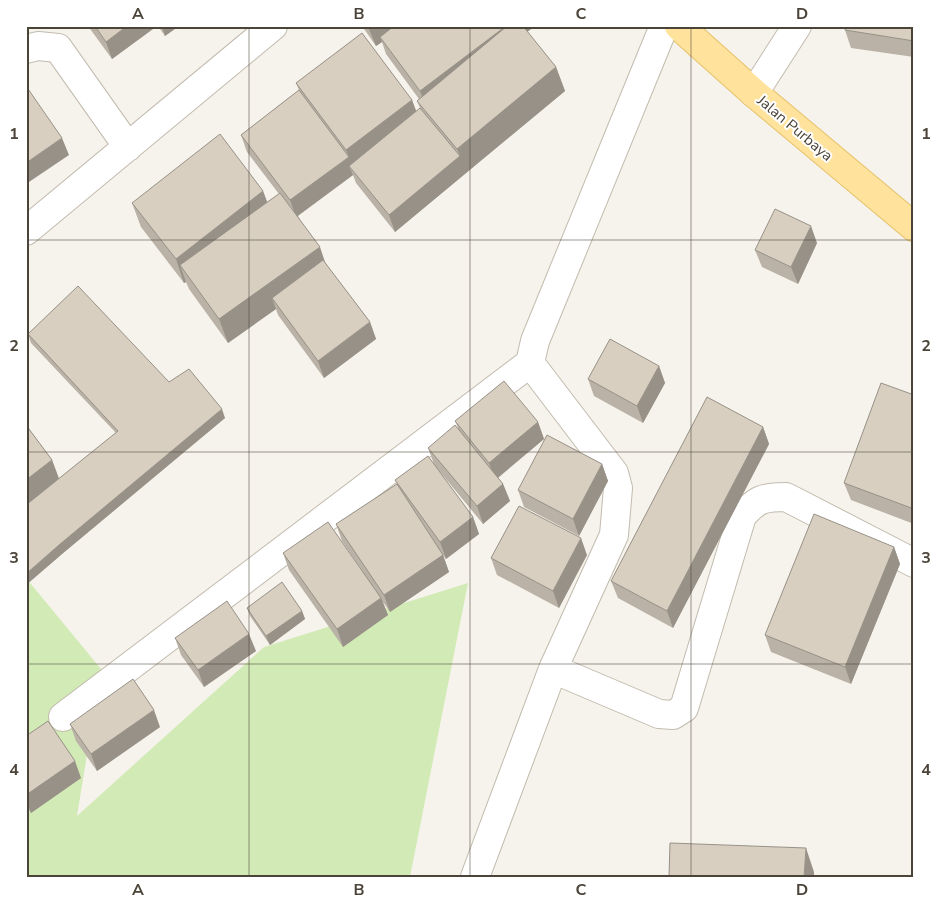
<svg xmlns="http://www.w3.org/2000/svg" width="940" height="903" font-family="'Nunito Sans',sans-serif">
	<style>
		.green { fill: #d2eab5 }
		.lines { fill: none; stroke-linecap: round; stroke-linejoin: round }
		.minor-casing { stroke: #c2bbae; stroke-width: 30 }
		.major-casing { stroke: #e6c16a; stroke-width: 30 }
		.minor { stroke: #fff; stroke-width: 28 }
		.major { stroke: #ffe39c; stroke-width: 28 }
		.wall { fill: #bab2a6 }
		.shaded-wall { fill: #979187 }
		.building { fill: #d8cfc1; stroke: #979187 }
		.grid { fill: none; stroke: #4b4439; stroke-width: 1; stroke-opacity: 0.55 }
		.labels { text-anchor: middle; stroke-width: 4; stroke-linejoin: round; paint-order: stroke }
		.street-label { font-size: 15px; fill: #4b4439; stroke: #fff }
		.neatline { fill: none; stroke: #4b4439; stroke-width: 2 }
		.grid-label { font-size: 16px; text-anchor: middle; font-weight: bold; fill: #4b4439 }
	</style>
	<rect width="100%" height="100%" fill="#f6f3ec"/>
	<path class="green" d="M26 578 101 669 77 816 264 647 468 583 410 877H26Z"/>
	<g class="lines">
		<g class="minor-casing">
			<path id="minor" d="M26 49 38 46 58 48 128 147
				M754 93 797 26
				M26 231 273 26
				M553 669 659 714 673 715 684 708 742 516C757 499 763 497 786 497L914 563
				M63 717 530 363
				M475 877 553 669 614 535 618 488 614 473 530 363 535 341 664 26"/>
		</g>
		<g class="major-casing">
			<path id="major" d="M679 26 754 93 914 227"/>
		</g>
		<use href="#minor" class="minor"/>
		<use href="#major" class="major"/>
	</g>
	<path class="wall" d="M88 26H157L112 59Z
		M158 26H179L165 36Z
		M362 26H535L527 32 556 67 565 91 395 232 356 183 353 175 298 216 325 263 370 322 376 339 324 378 278 315 276 309 228 343 189 289 186 282 184 283 141 227 132 203 263 191 267 202 279 194 247 152 241 135 299 90 296 83 412 100 416 111 420 108 417 101 419 99 386 54 382 42 376 46Z
		M914 26V57L851 48 845 30Z
		M817 243 798 284 762 267 755 250Z
		M28 334 169 382 225 418 62 554 26 585V425L52 460 59 479 116 433 31 343Z
		M659 366 665 383 643 423 594 396 588 379Z
		M914 395V524L851 500 844 483Z
		M455 421 538 422 544 439 498 478 503 484 510 501 483 524 436 467 473 517 479 534 446 559 440 551 443 555 449 572 390 612 383 602 388 615 343 647 289 570 283 553 363 572 342 541 336 524 397 484 395 480 434 464 428 448 458 428Z
		M763 427 769 444 673 628 618 598 611 581Z
		M602 464 608 481 579 536 524 507 518 490Z
		M894 547 900 564 851 684 771 652 765 635Z
		M587 555 559 608 497 575 491 558Z
		M247 608 302 611 305 619 270 645 250 616Z
		M175 638 256 651 204 687 181 655Z
		M70 724 160 727 97 771 76 741Z
		M26 736 81 778 31 813 26 806Z"/>
	<path class="shaded-wall" d="M127 26H157L112 59 106 42Z
		M162 26H179L165 36Z
		M373 26H404L380 37 382 42 376 46 369 29Z
		M506 26H535L427 108 420 91Z
		M556 67 565 91 395 232 389 215 460 156 457 149Z
		M412 100 421 124 349 166 353 175 296 217 290 200 349 157 346 150Z
		M62 138 69 155 26 184V163Z
		M263 191 272 215 180 265 186 282 184 283 176 259Z
		M811 226 817 243 798 284 791 267Z
		M320 247 328 271 272 298 276 309 228 343 219 319Z
		M370 322 376 339 324 378 318 361Z
		M659 366 665 383 643 423 637 406Z
		M222 409 225 418 62 554 26 585V574L59 545Z
		M538 422 544 439 495 480 489 463Z
		M763 427 769 444 673 628 667 611Z
		M52 460 61 484 26 510V480Z
		M602 464 608 481 579 536 573 519Z
		M503 484 510 501 483 524 477 506Z
		M473 517 479 534 446 559 440 542Z
		M581 538 587 555 559 608 553 591Z
		M894 547 900 564 851 684 845 667Z
		M443 555 449 572 390 612 384 595Z
		M381 598 388 615 343 647 337 629Z
		M302 611 305 619 270 645 266 636Z
		M249 634 256 651 204 687 198 670Z
		M154 710 160 727 97 771 91 754Z
		M75 761 81 778 31 813 26 800V795Z
		M806 848 814 872V877H804Z"/>
	<path class="building" d="M95 26H127L106 42Z
		M368 26H373L369 29Z
		M394 26H506L420 91 380 37Z
		M507 26H523L556 67 457 149 417 101Z
		M846 26H914V41L845 30Z
		M362 33 412 100 346 150 296 83Z
		M26 86 62 138 26 163Z
		M299 90 349 157 290 200 241 135Z
		M420 108 460 156 389 215 349 166Z
		M220 134 263 191 176 259 132 203Z
		M280 193 320 247 219 319 180 265Z
		M775 209 811 226 791 267 755 250Z
		M323 260 370 322 318 361 272 298Z
		M78 286 169 382 189 369 222 409 59 545 26 574V505L118 431 28 334Z
		M610 339 659 366 637 406 588 379Z
		M504 381 538 422 489 463 455 421Z
		M881 383 914 395V509L844 483Z
		M707 397 763 427 667 611 611 581Z
		M26 425 52 460 26 480Z
		M455 425 503 484 477 506 428 448Z
		M547 435 602 464 573 519 518 490Z
		M428 456 473 517 440 542 395 480Z
		M397 484 443 555 384 595 336 524Z
		M519 506 581 538 553 591 491 558Z
		M814 514 894 547 845 667 765 635Z
		M328 522 381 598 337 629 283 553Z
		M282 582 302 611 266 636 247 608Z
		M227 601 249 634 198 670 175 638Z
		M133 679 154 710 91 754 70 724Z
		M48 721 75 761 26 795V736Z
		M670 843 806 848 804 877H669Z"/>
	<path class="grid" d="M249 26V877M470 26V877M691 26V877M26 240H914M26 452H914M26 664H914"/>
	<g class="labels">
		<g class="street-label">
			<text transform="translate(795 128) rotate(40)" y="5">Jalan Purbaya</text>
		</g>
	</g>
	<rect width="940" height="903" fill="none" stroke="#ffffff" stroke-width="55"/>
	<rect x="28" y="28" width="884" height="848" class="neatline"/>
	<g class="grid-label">
		<text x="138" y="19">A</text>
		<text x="359" y="19">B</text>
		<text x="581" y="19">C</text>
		<text x="802" y="19">D</text>
		<text x="14" y="139">1</text>
		<text x="926" y="139">1</text>
		<text x="14" y="351">2</text>
		<text x="926" y="351">2</text>
		<text x="14" y="563">3</text>
		<text x="926" y="563">3</text>
		<text x="14" y="775">4</text>
		<text x="926" y="775">4</text>
		<text x="138" y="895">A</text>
		<text x="359" y="895">B</text>
		<text x="581" y="895">C</text>
		<text x="802" y="895">D</text>
	</g>
</svg>
